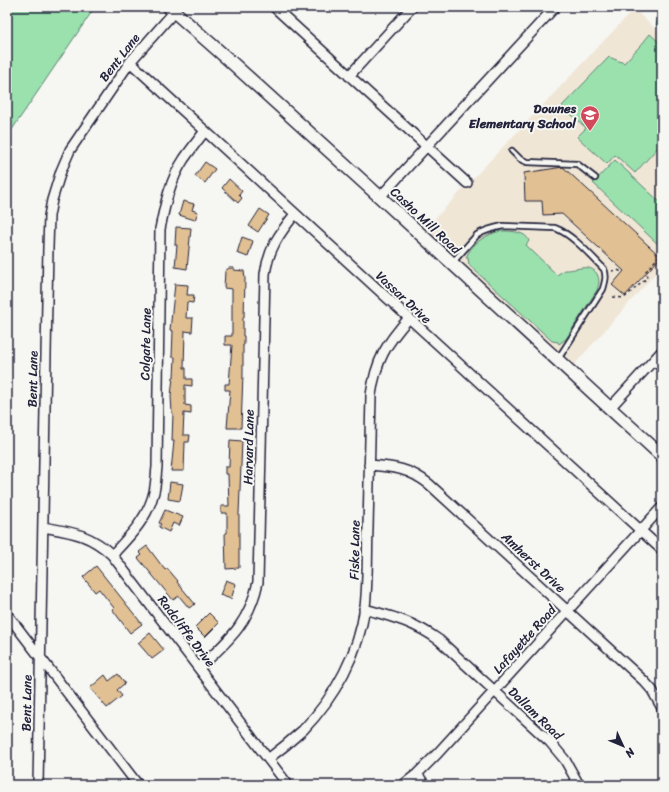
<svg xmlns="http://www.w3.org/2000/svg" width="669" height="792" font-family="Sriracha,sans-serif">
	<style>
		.built { fill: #f0e6d6 }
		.green { fill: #9ae1ae; stroke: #5e8274 }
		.building { fill: #e1c093; stroke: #22223b }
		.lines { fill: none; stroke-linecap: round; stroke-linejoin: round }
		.service-casing { stroke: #22223b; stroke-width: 8 }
		.minor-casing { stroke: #22223b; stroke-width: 12 }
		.tertiary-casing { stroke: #22223b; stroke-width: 15 }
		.path { stroke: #22223b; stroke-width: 1.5; stroke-dasharray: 3 3; stroke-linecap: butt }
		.service { stroke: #f6f6f2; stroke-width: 4.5 }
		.minor { stroke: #f6f6f2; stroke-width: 9 }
		.tertiary { stroke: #f6f6f2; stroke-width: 12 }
		.labels { text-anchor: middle; stroke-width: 4; stroke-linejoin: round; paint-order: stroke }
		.street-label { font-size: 13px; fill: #22223b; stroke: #f6f6f2 }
		.poi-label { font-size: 13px; font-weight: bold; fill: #22223b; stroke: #f6f6f2; text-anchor: end }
	</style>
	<rect width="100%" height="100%" fill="#f6f6f2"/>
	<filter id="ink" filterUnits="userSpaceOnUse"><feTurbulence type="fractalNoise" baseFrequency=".025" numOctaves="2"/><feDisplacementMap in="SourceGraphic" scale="8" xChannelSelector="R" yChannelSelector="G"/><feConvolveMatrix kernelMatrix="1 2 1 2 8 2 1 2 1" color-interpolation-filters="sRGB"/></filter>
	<g filter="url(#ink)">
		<path class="built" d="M634 9 662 35V266L574 365 425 229Z"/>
		<path class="green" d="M7 7H95L7 137Z
			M661 7H662V30L656 25Z
			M650 34 662 45V143L635 173 615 155 607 164 577 137 586 128 562 106 609 57 624 63 641 45Z
			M615 160 662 204V248L593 183Z
			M501 231C510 231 526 231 529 241L526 245 557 275 564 270C575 271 590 262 597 274 600 280 599 284 597 290L566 339 559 344 558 342 552 341 469 265 468 258H466C471 243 487 234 501 231Z"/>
		<path class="building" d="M205 162 215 169 205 183 195 176Z
			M563 167 661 257 625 296 612 285 624 271 562 214 543 215 542 201H525L524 173Z
			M229 179 242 191 239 195 242 198 238 203 222 188Z
			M183 201 194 204 192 210 198 212 195 220 179 215Z
			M260 209 269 215 258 232 249 226Z
			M176 227 191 228 187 269 175 267 177 245H175Z
			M242 237 253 241 248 257 237 253Z
			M229 268H234V270L244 271 245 279 244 317H243V336H244V345H243V374L241 428H227L230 390H225V384H229L232 345H225V336H232V289L224 288 225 271Z
			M175 284 188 285 187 295H194L193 303 187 302 186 318H193L192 332 185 331 184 368H186V379H192V386L185 385V405L191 406V414L184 413 183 435H190L189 442H185L184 471H171L174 441H172L173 413H172L171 396 173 377H174L175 357H172L173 331 170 330Z
			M230 440 242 441 239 514V568L226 569 225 533H227V513H221V506H229L228 474H225V467H229Z
			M170 482 183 484 180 501 168 499Z
			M165 510 183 517 179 526 173 523 169 532 159 527 161 524 159 523Z
			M147 546 165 570 167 568 178 581 177 582 195 604 189 608 179 596 173 600 138 558 142 555 139 552Z
			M96 566 142 624 130 633 112 609 114 608 99 589 95 592 83 577Z
			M226 580 236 584 231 599 220 595Z
			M209 613 219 623 205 637 195 627Z
			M150 633 164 650 152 659 138 643Z
			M118 674 125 683 117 690 122 696 107 708 90 688 105 675 109 681Z"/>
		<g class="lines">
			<g class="service-casing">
				<path id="service" d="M512 151 520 159 527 162 577 164 595 178
					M452 263 477 235C485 230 493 228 503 226L555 228C572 234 591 256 604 269 607 276 605 282 603 289L558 359"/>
			</g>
			<g class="minor-casing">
				<path id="minor" d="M274 7 467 183
					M130 62 662 550
					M349 76 412 7
					M380 197 555 7
					M654 360 662 368
					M610 408 662 351
					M369 465C394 467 409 468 429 484L644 681 652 690 662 708
					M43 527C71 532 90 534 112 555L288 785
					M112 555C130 536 148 518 154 492 156 484 156 475 157 467L160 229C165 204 170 180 184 159 191 149 198 140 205 131
					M364 609C394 617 414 622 439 640L550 742 565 760 579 785
					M7 614 138 785
					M199 668C229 640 249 624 258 582L265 274C269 248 279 234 295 214
					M268 759C280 750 292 740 303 730 335 697 359 653 365 607 368 581 367 555 368 528 369 484 370 440 371 395 376 360 386 344 409 318
					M417 774 425 785
					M38 785 48 247 49 216 52 200 61 171 70 150 130 62 174 12
					M403 785 417 774 437 754 662 507"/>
			</g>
			<g class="tertiary-casing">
				<path id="tertiary" d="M169 7 229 60 380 197 662 456"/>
			</g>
			<path class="path" d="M612 271 617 270 623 272
				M613 297 624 298 647 278 646 271 662 253"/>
			<use href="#service" class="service"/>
			<use href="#minor" class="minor"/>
			<use href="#tertiary" class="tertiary"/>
		</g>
	</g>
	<defs>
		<g id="school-pin" transform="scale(1)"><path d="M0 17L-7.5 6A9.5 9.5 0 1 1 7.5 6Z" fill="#d1495b" stroke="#f6f6f2"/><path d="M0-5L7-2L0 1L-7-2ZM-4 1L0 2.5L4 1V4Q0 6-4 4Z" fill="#fff"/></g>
	</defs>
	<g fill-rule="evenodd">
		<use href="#school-pin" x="590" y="115"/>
	</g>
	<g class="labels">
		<g class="street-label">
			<text transform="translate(119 57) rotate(-52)" y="5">Bent Lane</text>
			<text transform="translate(426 220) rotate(43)" y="5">Casho Mill Road</text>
			<text transform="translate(404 297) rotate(43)" y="5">Vassar Drive</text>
			<text transform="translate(145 344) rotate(-89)" y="5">Colgate Lane</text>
			<text transform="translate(32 379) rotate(-89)" y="5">Bent Lane</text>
			<text transform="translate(248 447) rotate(-89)" y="5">Harvard Lane</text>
			<text transform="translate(354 550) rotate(-89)" y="5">Fiske Lane</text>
			<text transform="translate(534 562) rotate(43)" y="5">Amherst Drive</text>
			<text transform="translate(187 631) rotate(53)" y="5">Radcliffe Drive</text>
			<text transform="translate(524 639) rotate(-48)" y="5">Lafayette Road</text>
			<text transform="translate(26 703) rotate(-89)" y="5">Bent Lane</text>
			<text transform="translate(536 713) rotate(44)" y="5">Dallam Road</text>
		</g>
		<g class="poi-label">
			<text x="576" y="113">Downes<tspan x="576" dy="15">Elementary School</tspan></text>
		</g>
	</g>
	<rect width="669" height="792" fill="none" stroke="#f6f6f2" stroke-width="24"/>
	<rect x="12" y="12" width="645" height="768" fill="none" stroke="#22223b" stroke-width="1.5" filter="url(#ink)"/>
	<g transform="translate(623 746) rotate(134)" stroke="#f6f6f2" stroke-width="3" paint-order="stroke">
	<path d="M0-3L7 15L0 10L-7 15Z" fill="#22223b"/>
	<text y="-6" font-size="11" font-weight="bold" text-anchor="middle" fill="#22223b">N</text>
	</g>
</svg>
